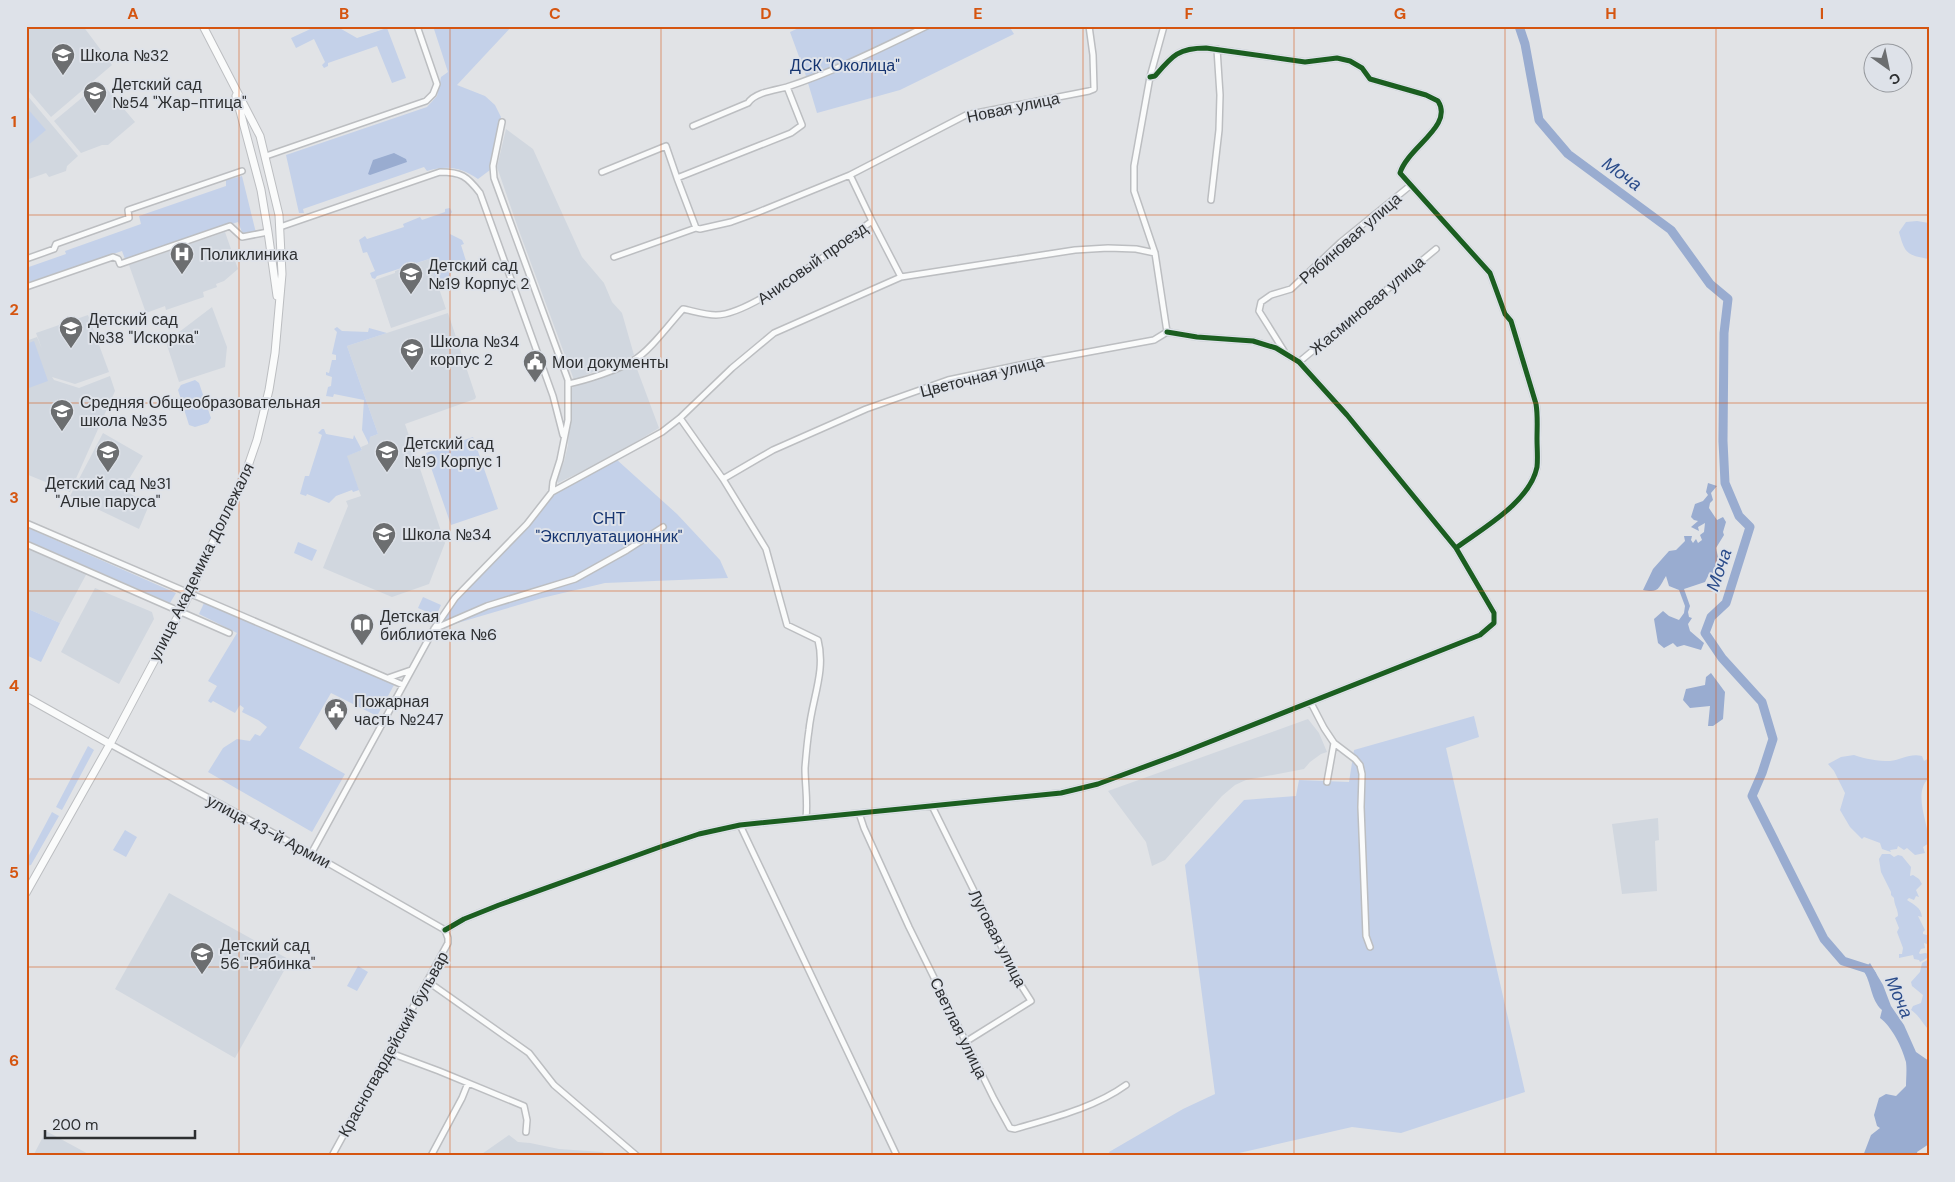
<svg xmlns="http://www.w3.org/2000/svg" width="1955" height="1182" font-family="'DM Sans',sans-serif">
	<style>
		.built { fill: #d1d7df }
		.green { fill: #c4d1e9 }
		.water { fill: #99acd0 }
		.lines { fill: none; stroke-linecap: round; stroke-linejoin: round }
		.river { stroke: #99acd0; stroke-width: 9 }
		.minor-casing { stroke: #bcbec1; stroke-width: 8 }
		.major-casing { stroke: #bcbec1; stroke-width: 9 }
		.minor { stroke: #fafbfb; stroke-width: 5 }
		.major { stroke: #fafbfb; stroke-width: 7 }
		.cycleway-casing { stroke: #dee2e9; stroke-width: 8 }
		.cycleway { stroke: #1b5e20; stroke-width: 5 }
		.grid { fill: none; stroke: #d55510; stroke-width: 1; stroke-opacity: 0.55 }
		.labels { text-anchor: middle; stroke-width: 4; stroke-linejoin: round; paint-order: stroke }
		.poi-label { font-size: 16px; fill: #2d2f31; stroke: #dee2e9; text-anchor: start }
		.park-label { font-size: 16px; fill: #153470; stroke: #dee2e9 }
		.street-label { font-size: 16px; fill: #2d2f31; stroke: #dee2e9 }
		.water-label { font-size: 18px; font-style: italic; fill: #2b4c8a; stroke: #dee2e9 }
		.neatline { fill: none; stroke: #d55510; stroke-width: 2 }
		.grid-label { font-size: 16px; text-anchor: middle; font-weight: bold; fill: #d55510 }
	</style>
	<rect width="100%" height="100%" fill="#e1e3e6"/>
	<path class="built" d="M26 26H83L112 65 51 117 26 88Z
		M101 82 135 122 108 145H102L81 153 54 121Z
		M26 94 78 156 67 166 66 171 49 177 46 173 26 180Z
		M506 129 533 149 582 257 604 283 612 302 622 313 634 355 574 380 518 228 497 167Z
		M225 232 238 269 224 281 216 284 217 287 203 292 204 297 166 310 165 306 146 313 129 265Z
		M429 259 446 309 391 328 375 280 395 273V271Z
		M212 307 227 347 225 367 179 382 166 342Z
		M448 313 476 397 475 399 405 424 445 543 429 584 392 597 323 568 348 506 346 501 361 496 346 456 362 450 361 447 368 444 370 437 378 434 347 346Z
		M88 315 109 372 75 384 52 377 54 380 79 388 110 376 115 391 70 492 26 474V341L37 337 42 349 36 333Z
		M634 361 659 428 609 458 558 483 557 479 564 462 568 445 571 388Z
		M103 433 143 456 123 489 149 505 139 529 70 496Z
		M26 545 87 573 60 623 26 608Z
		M95 588 152 612 154 619 119 684 61 652Z
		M1308 719 1319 733 1327 752 1321 754 1310 762 1304 769 1246 780 1235 785 1222 796 1165 860 1152 866 1146 842 1108 791Z
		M1658 818 1659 840 1655 841 1657 891 1622 894 1612 824Z
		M169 893 290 960 235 1058 115 989Z
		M46 1131 92 1156H33Z
		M509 1135 518 1142 530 1143 559 1149 603 1152 606 1156H479Z"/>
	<path class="green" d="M317 26H336L357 38 387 28 406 78 392 83 377 46 328 63V66L324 68 322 65 325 62 314 39 296 48 291 38Z
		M433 26H512L457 85 485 96 495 105 501 117 490 170 478 179C460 167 448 165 427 171L424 167 303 209 304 213H299L286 155 427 107 437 96 441 77 448 72Z
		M803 26H1009L1014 34 900 90 817 113 805 73 790 32Z
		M26 107 46 130 26 147Z
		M242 176 256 233 244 237 238 222 125 259 122 251 26 283V268L66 254 65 251 141 224 139 216 226 186V180Z
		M450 208 452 212 450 215V234L462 240 464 244 461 245 467 264 471 267 470 269 465 266 449 272 450 276 437 282 429 259 377 276 375 279 372 278 370 273 375 271 367 252 363 253 359 240 365 236 367 239 404 227 403 224 420 217 422 220 445 212V209Z
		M1917 221 1929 223V259C1907 255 1905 254 1899 232L1906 222Z
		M337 327 342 331 368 332 369 328 387 333 347 346 378 434 370 437 369 444 362 430 364 400 334 394 333 397 326 396 328 387 331 386 332 377 326 375V372L329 373 332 360H336V355L332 354 337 332 334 329Z
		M34 341 48 381 26 389V344Z
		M195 380 199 383 211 418 208 423 195 427 189 425 178 390 181 385Z
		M322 429H324L326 434 353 439 354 435 362 450 347 456 359 490 353 492 352 490 336 496 329 503 307 494 306 496 300 494 305 476H309L322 435 318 433Z
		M473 437 498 509 451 525 426 453Z
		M616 459 677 514 720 560 728 578 605 583 542 598 444 627 440 621 455 599 530 526 553 492Z
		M28 528 176 593 170 603 26 540Z
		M298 542 317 550 312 561 294 553Z
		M423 597 441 605 436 616 418 608Z
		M204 603 394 685 377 716 331 693 299 748 345 774 312 832 208 772 223 748 237 739 250 741 255 734 260 736 267 727 258 720 242 712 244 708 240 705 235 713 213 701 211 703 208 701 217 686 208 681 237 633 199 614Z
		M26 608 60 623 41 662 26 655Z
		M1474 716 1479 737 1446 748 1525 1092 1401 1133 1352 1127 1226 1156H1111L1109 1152 1183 1109 1215 1094 1185 865 1244 800 1296 796 1299 780 1349 782 1354 750Z
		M88 746 94 750 62 810 56 807Z
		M1854 755C1866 759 1877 761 1890 761 1901 760 1910 753 1922 756L1924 761 1929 758V778C1912 793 1929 824 1929 843L1923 847 1925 853 1915 855 1907 848 1904 850 1898 846 1897 849 1890 850 1891 852 1882 849 1880 843 1864 837 1862 839 1850 827 1840 810 1845 793 1834 771 1828 764 1841 757Z
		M52 812 59 816 31 865 26 866V861Z
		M125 830 137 837 126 857 113 850Z
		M1882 854H1890L1894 857 1898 855 1902 856 1911 867 1910 876 1913 875 1919 879 1922 884 1916 890 1919 897 1916 896 1914 900 1909 898 1907 900C1914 905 1921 907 1922 917L1918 916 1925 930 1923 932V934L1927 935 1929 941 1927 944 1924 943 1925 948 1921 949 1919 953 1920 954 1925 953 1929 954V957L1920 962 1919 960 1914 959 1913 955 1899 958V954H1902L1903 948 1897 932 1899 928 1895 918 1898 916C1898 909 1894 905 1894 898L1891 895V892L1881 872 1879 859Z
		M1929 959V1030C1922 1023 1919 1015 1911 1010L1913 1006 1921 1003 1923 995 1912 986 1911 982 1920 972 1922 963Z
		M358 966 368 972 357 991 347 986Z"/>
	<path class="water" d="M394 153 406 159 407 162 370 175 368 174 373 160Z
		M1708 483 1717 486 1711 493 1713 500 1710 503 1709 508 1717 520 1723 517 1726 522 1723 532 1724 535 1716 548 1718 557 1712 581 1709 574 1705 582 1684 589 1690 606 1688 612 1689 617 1692 618 1688 624 1690 631 1704 643 1701 650 1684 645 1677 647 1673 643 1664 648 1658 643 1654 619 1663 611 1669 616 1679 620 1684 613 1685 606 1679 590 1669 586 1666 576C1658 589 1659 593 1643 590L1653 569 1669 551 1676 550 1685 541 1684 536H1692L1691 540 1693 543 1696 539 1698 543 1702 540 1700 535 1704 532 1705 523 1698 527 1699 531 1691 527 1698 521 1694 520 1691 517 1695 504 1703 501 1708 495 1706 492Z
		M1711 673 1725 692 1723 719 1713 726H1708L1710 706 1690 708 1683 700 1686 689 1705 685 1706 677Z
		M1870 963 1883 985 1891 1006 1904 1025 1916 1052 1929 1061V1144L1917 1152 1918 1156H1863L1871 1135 1880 1128 1877 1126 1874 1115 1879 1098 1886 1094 1896 1096 1906 1086C1906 1079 1907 1070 1906 1062 1902 1047 1892 1027 1880 1018L1882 1010C1870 999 1872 983 1863 970Z"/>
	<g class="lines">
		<path class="river" d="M1519 26 1525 44 1539 120 1568 154 1671 230 1710 284 1728 299 1724 333 1723 441 1725 483 1739 516 1750 527 1726 603 1711 617 1705 633 1722 658 1762 702 1773 739 1762 773 1752 796 1824 939 1843 961 1868 969 1872 975"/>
		<g class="minor-casing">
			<path id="minor" d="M1164 26 1150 77 1134 166V191L1155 253 1167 332
				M1150 77 1155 76C1172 56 1178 48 1206 48L1305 62 1337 58 1350 61 1362 68 1370 79 1426 95 1438 101C1454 126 1408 147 1400 173L1490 273 1505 314 1511 321 1536 404C1538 416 1537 427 1537 439 1537 448 1538 458 1537 467 1530 502 1483 528 1456 548
				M787 87C836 71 881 48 927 26
				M693 126 748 103C755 92 776 90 787 87L802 125 791 133 677 178 696 228
				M266 156 426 101 433 94 437 84 417 26
				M602 172 666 146 677 178
				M1211 200 1219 130 1220 95 1217 49
				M872 221 850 175 966 115 1089 91 1094 89 1093 55 1089 26
				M280 227 440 172C461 172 467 176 480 193L553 396 563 435
				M614 257 696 228 700 229 731 222 756 213 850 175
				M26 259 54 249 56 244 129 218 128 210 242 171
				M26 287 113 257 118 259 120 264 230 226 242 237 268 232
				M1284 351 1259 311 1261 302 1271 295 1291 289 1341 242 1411 185
				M1299 362 1436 249
				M568 384C587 380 618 370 634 360 650 351 670 323 683 309 693 311 706 315 716 315 753 315 840 244 872 221L901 277
				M680 418 723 479 766 549 787 625 818 640C826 671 812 699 809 730 807 743 806 756 805 768 805 785 808 801 806 818
				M723 479 773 450 866 409 948 380 1029 363 1154 340 1167 332
				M552 492 662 432 680 418 732 368 774 333 901 277 1075 250 1108 248 1136 249 1155 253
				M26 523 403 685
				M26 544 229 633
				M434 629 487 606 575 579 627 550 663 527
				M388 678 411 670
				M1311 703 1324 728 1334 743 1327 782
				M1334 743 1355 759 1360 765 1362 774 1361 807 1366 936 1370 947
				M110 744 321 859 445 930
				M932 806 1019 982 1031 1001 967 1041
				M859 813 864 828 909 927 994 1099 1010 1128 1015 1129C1052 1118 1094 1108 1126 1085
				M740 825 897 1156
				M311 854 434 629 455 598 527 524 552 492 553 482 560 460 568 420V380L494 178 493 166 502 122
				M445 930 464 919 499 905 660 847 699 834 740 825 1061 793 1098 784 1179 754 1480 635 1494 623V613L1456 548 1347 415 1299 362 1276 348 1253 341 1197 337 1167 332
				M427 981 529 1053 554 1085 637 1156
				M388 1052 439 1071 524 1106 527 1120 526 1132
				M332 1156 448 943V938L445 930
				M431 1156 462 1098 468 1083"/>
		</g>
		<g class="major-casing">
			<path id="major" d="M236 96 261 190 268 232 277 296
				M26 697 110 744
				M26 893 110 744 185 603 247 469 257 440 269 390 275 353 282 274 279 215 260 136 203 26"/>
		</g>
		<use href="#minor" class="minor"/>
		<use href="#major" class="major"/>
		<g class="cycleway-casing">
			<path id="cycleway" d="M1150 77 1155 76C1172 56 1178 48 1206 48L1305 62 1337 58 1350 61 1362 68 1370 79 1426 95 1438 101C1454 126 1408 147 1400 173L1490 273 1505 314 1511 321 1536 404C1538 416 1537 427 1537 439 1537 448 1538 458 1537 467 1530 502 1483 528 1456 548
				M445 930 464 919 499 905 660 847 699 834 740 825 1061 793 1098 784 1179 754 1480 635 1494 623V613L1456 548 1347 415 1299 362 1276 348 1253 341 1197 337 1167 332"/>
		</g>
		<use href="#cycleway" class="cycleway"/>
	</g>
	<path class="grid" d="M239 26V1156M450 26V1156M661 26V1156M872 26V1156M1083 26V1156M1294 26V1156M1505 26V1156M1716 26V1156M26 215H1929M26 403H1929M26 591H1929M26 779H1929M26 967H1929"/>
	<defs>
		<g id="school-pin" transform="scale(1.25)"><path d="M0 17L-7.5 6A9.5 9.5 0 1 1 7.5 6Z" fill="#6c6e70" stroke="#dee2e9"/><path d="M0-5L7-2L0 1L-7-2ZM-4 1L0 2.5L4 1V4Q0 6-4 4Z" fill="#fff"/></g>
		<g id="hospital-pin" transform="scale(1.25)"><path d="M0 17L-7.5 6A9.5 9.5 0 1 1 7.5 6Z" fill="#6c6e70" stroke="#dee2e9"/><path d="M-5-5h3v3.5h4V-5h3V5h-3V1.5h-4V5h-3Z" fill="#fff"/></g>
		<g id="civic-pin" transform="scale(1.25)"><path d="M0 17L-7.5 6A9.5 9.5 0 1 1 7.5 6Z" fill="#6c6e70" stroke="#dee2e9"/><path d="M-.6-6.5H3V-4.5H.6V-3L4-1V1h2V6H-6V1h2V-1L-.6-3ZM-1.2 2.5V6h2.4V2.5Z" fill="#fff"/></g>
		<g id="library-pin" transform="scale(1.25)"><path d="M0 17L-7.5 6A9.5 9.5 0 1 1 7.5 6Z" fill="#6c6e70" stroke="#dee2e9"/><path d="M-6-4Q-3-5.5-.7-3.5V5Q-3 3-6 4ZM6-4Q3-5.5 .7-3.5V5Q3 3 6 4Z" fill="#fff"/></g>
	</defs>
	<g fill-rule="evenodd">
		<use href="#school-pin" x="63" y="55"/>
		<use href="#school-pin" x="95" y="93"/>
		<use href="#hospital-pin" x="182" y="254"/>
		<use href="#school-pin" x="411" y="274"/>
		<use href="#school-pin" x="71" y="328"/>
		<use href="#school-pin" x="412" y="350"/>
		<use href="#civic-pin" x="535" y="362"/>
		<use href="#school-pin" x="62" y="411"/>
		<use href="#school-pin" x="108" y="452"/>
		<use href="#school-pin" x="387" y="452"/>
		<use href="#school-pin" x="384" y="534"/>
		<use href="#library-pin" x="362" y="625"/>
		<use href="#civic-pin" x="336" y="710"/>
		<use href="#school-pin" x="202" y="954"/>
	</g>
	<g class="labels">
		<g class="poi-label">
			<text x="80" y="61">Школа №32</text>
			<text x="112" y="90">Детский сад<tspan x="112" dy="18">№54 "Жар-птица"</tspan></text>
			<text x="200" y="260">Поликлиника</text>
			<text x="428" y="271">Детский сад<tspan x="428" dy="18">№19 Корпус 2</tspan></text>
			<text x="88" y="325">Детский сад<tspan x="88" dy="18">№38 "Искорка"</tspan></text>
			<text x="430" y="347">Школа №34<tspan x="430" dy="18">корпус 2</tspan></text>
			<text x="552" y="368">Мои документы</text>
			<text x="80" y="408">Средняя Общеобразовательная<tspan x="80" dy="18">школа №35</tspan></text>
			<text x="404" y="449">Детский сад<tspan x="404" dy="18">№19 Корпус 1</tspan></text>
			<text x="108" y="489" text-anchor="middle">Детский сад №31<tspan x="108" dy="18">"Алые паруса"</tspan></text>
			<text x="402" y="540">Школа №34</text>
			<text x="380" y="622">Детская<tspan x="380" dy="18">библиотека №6</tspan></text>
			<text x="354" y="707">Пожарная<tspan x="354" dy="18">часть №247</tspan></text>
			<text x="220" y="951">Детский сад<tspan x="220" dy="18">56 "Рябинка"</tspan></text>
		</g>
		<g class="park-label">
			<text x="845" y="71">ДСК "Околица"</text>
			<text x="609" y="524">СНТ<tspan x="609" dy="18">"Эксплуатационник"</tspan></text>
		</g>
		<g class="street-label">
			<text transform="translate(1013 107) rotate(-12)" y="6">Новая улица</text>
			<text transform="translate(1350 238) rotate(-41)" y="6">Рябиновая улица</text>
			<text transform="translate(812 263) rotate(-35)" y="6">Анисовый проезд</text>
			<text transform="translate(1367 305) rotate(-40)" y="6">Жасминовая улица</text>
			<text transform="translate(982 376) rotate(-14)" y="6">Цветочная улица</text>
			<text transform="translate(201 562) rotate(-64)" y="6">улица Академика Доллежаля</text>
			<text transform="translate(269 831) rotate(28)" y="6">улица 43-й Армии</text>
			<text transform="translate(998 938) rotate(63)" y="6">Луговая улица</text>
			<text transform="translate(959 1028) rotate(64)" y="6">Светлая улица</text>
			<text transform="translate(393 1044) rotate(-61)" y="6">Красногвардейский бульвар</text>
		</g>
		<g class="water-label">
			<text transform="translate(1622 174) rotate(36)" y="6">Моча</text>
			<text transform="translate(1719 570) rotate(-71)" y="6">Моча</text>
			<text transform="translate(1899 997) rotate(66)" y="6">Моча</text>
		</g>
	</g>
	<rect width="1955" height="1182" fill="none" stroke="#dee2e9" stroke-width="55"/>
	<g transform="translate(1888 68) rotate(147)"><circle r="24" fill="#dee2e9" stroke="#979a9f"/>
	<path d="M0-4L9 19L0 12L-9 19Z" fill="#6c6e70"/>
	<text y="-8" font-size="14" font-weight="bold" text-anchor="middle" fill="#2d2f31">С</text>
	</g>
	<path d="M45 1130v8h150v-8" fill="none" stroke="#2d2f31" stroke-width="2.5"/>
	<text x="52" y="1130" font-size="15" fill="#2d2f31" stroke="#dee2e9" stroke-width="4" paint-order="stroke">200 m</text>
	<rect x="28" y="28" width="1900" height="1126" class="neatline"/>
	<g class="grid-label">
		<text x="133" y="19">A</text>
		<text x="344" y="19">B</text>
		<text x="555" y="19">C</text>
		<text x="766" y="19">D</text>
		<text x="978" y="19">E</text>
		<text x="1189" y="19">F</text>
		<text x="1400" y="19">G</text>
		<text x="1611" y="19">H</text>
		<text x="1822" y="19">I</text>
		<text x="14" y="127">1</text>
		<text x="14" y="315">2</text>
		<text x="14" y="503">3</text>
		<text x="14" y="691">4</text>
		<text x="14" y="878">5</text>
		<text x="14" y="1066">6</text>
	</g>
</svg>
